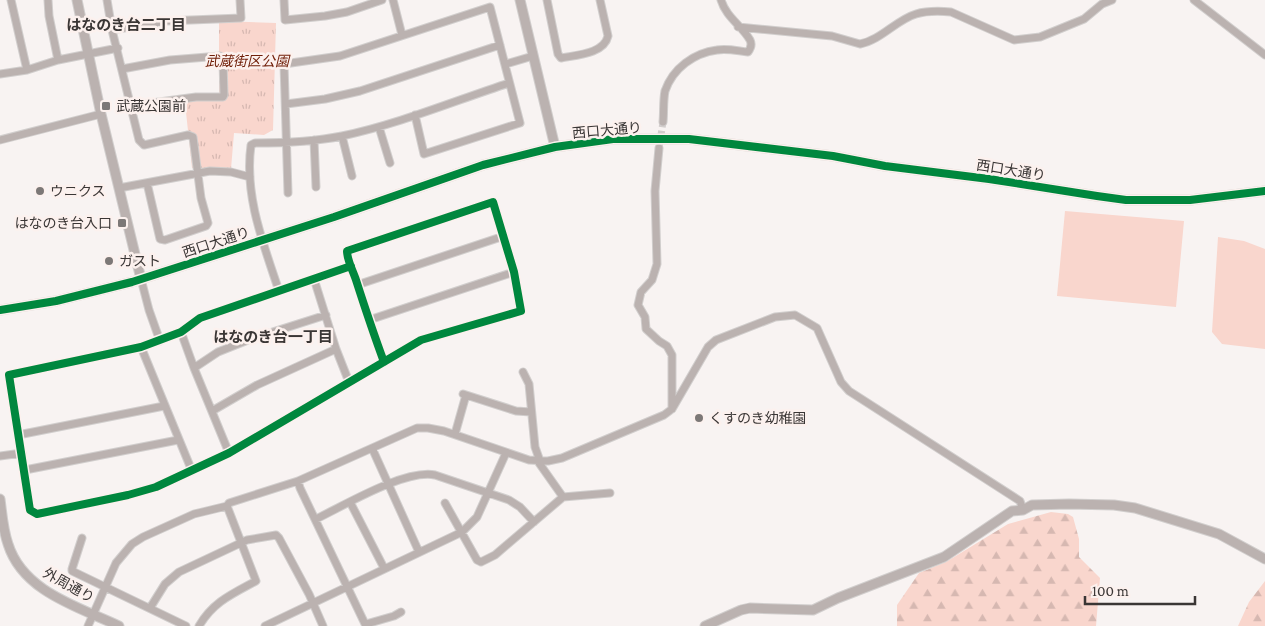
<svg xmlns="http://www.w3.org/2000/svg" width="1265" height="626" font-family="'Crimson Pro','Noto Sans JP',serif">
	<style>
		.forest { fill: url(#forest-firs) }
		.park { fill: url(#park-tufts) }
		.garden { fill: #f9d6cd }
		.lines { fill: none; stroke-linecap: round; stroke-linejoin: round }
		.minor-tunnel { stroke: #d2cdcc; stroke-width: 7; stroke-dasharray: 7 3.5; stroke-linecap: butt }
		.minor-casing { stroke: #d1cecd; stroke-width: 9 }
		.tertiary-casing { stroke: #d1cecd; stroke-width: 11 }
		.minor { stroke: #bbb2b0; stroke-width: 7 }
		.tertiary { stroke: #bbb2b0; stroke-width: 9 }
		.cycleway-casing { stroke: #fcf1ee; stroke-width: 11 }
		.cycleway { stroke: #00873e; stroke-width: 8 }
		.poi-dot { fill: #7c7877; stroke: #fcf1ee; stroke-width: 2 }
		.labels { text-anchor: middle; stroke-width: 5; stroke-linejoin: round; paint-order: stroke }
		.park-label { font-size: 14px; font-style: italic; fill: #71200a; stroke: #fcf1ee }
		.poi-label { font-size: 14px; fill: #3a3635; stroke: #fcf1ee; text-anchor: start }
		.street-label { font-size: 14px; fill: #3a3635; stroke: #fcf1ee }
		.neighbourhood-label { font-size: 15px; font-weight: bold; fill: #3a3635; stroke: #fcf1ee }
	</style>
	<defs>
		<pattern id="forest-firs" width="22" height="20" patternUnits="userSpaceOnUse" patternTransform="scale(1.25)"><rect width="22" height="20" fill="#f9d6cd"/><path d="M5 1l3.5 6h-7zM16 11l3.5 6h-7z" fill="#d6b8b1"/></pattern>
		<pattern id="park-tufts" width="24" height="20" patternUnits="userSpaceOnUse" patternTransform="scale(1.25)"><rect width="24" height="20" fill="#f9d6cd"/><path d="M3 7l-1-3M5 7V3M7 7l1-3M15 17l-1-3M17 17v-4M19 17l1-3" fill="none" stroke="#d6b8b1"/></pattern>
	</defs>
	<rect width="100%" height="100%" fill="#f8f3f2"/>
	<path class="forest" d="M1051 512 1068 514 1073 517 1079 539V557L1100 578 1096 626H897V605L919 573 946 562 1008 524Z
		M1265 581V626H1238L1249 602Z"/>
	<path class="park" d="M219 21 276 23 273 130 264 135 234 133 231 169 192 168 185 103 186 99H219Z"/>
	<path class="garden" d="M1065 211 1184 221 1176 307 1057 296Z
		M1218 237 1244 241 1265 249V349L1222 344 1212 332Z"/>
	<g class="lines">
		<path class="minor-tunnel" d="M659 148 663 122"/>
		<g class="minor-casing">
			<path id="minor" d="M11 0 27 70
				M48 0 49 16 58 60
				M107 0 112 30 139 140 144 145 188 135 193 137 201 198 208 223 206 226 165 240 160 239 147 183
				M284 0 285 20 325 16 347 12 382 0
				M393 0 402 35
				M547 0 558 54 561 58C576 55 604 54 608 36L600 0
				M1194 0 1265 55
				M738 27 832 36 860 44C881 40 896 20 916 14 926 11 940 11 951 12L1014 40 1040 37 1084 19 1102 4 1112 0
				M112 30 166 21 241 18 240 0
				M506 64 533 56
				M122 69 170 60 220 56 223 61 224 95 223 97H196L130 106
				M0 74 27 70 58 60 118 48
				M286 104 325 99 360 91 500 45
				M663 122C664 112 663 101 665 91 673 68 694 53 717 50 727 48 738 51 748 52 751 48 752 44 750 40 742 26 726 17 721 0
				M379 127 390 163
				M342 136 352 176
				M0 140 101 114
				M314 140 316 187
				M659 148 655 191 657 264 652 280 641 292 638 305 645 317 646 329 659 341 667 346 672 355V409
				M119 188 210 171 231 172 250 177
				M288 193 284 64 340 56 490 7 520 123 424 154 415 115
				M351 266 200 318 181 332 141 347 9 375 30 510 37 514 128 495 156 487 229 453 421 340 521 311 514 272 493 202 347 251C347 260 353 271 356 280 365 308 374 335 384 362
				M141 279 149 310 160 341
				M314 279 336 349 349 382
				M357 285 504 236
				M279 291C263 243 244 195 251 145L255 143C284 143 313 142 342 136 399 124 454 101 509 83
				M369 320 514 272
				M181 332 194 368 229 453
				M141 347 192 471
				M194 368 218 352 248 340 326 315
				M523 372 529 384 535 447 540 461 539 463 563 497
				M463 394 516 411 531 412
				M212 411 257 385 336 349
				M455 434 466 395
				M18 435 164 406
				M372 448 419 552
				M0 456 22 453
				M25 470 178 440
				M298 481 300 488 366 626
				M350 502 384 568
				M445 503 477 560 481 562 495 555 563 497 610 493
				M316 519C345 505 405 469 435 475L509 500 520 507 534 522
				M82 538 72 569V571L186 626
				M150 608 165 584 179 572 247 540 276 535 279 538 309 594 323 626
				M366 624 394 616 401 612
				M88 626 116 563 132 544 143 537 194 514 227 506 229 503 298 481 417 428H428L444 431 529 460 548 461 562 458 664 415 672 409 708 347 716 340 775 317 795 315 817 328 841 382 849 391 1020 501 1023 510
				M199 626C213 602 232 594 256 581L227 506
				M265 626 462 532 477 517 506 453"/>
		</g>
		<g class="tertiary-casing">
			<path id="tertiary" d="M77 0 101 114 141 279
				M520 0 555 147
				M0 310 56 301 132 282 334 217 483 165 555 147 613 139H689L833 156 885 166 989 179 1097 196 1126 200H1190L1265 191
				M0 499C2 514 3 530 8 544 23 592 79 607 119 626
				M705 626 741 610 750 608 813 610 838 598 944 557 1012 511 1023 510 1032 505 1069 504 1114 505 1135 508 1219 534 1265 559"/>
		</g>
		<use href="#minor" class="minor"/>
		<use href="#tertiary" class="tertiary"/>
		<g class="cycleway-casing">
			<path id="cycleway" d="M351 266 200 318 181 332 141 347 9 375 30 510 37 514 128 495 156 487 229 453 421 340 521 311 514 272 493 202 347 251C347 260 353 271 356 280 365 308 374 335 384 362
				M0 310 56 301 132 282 334 217 483 165 555 147 613 139H689L833 156 885 166 989 179 1097 196 1126 200H1190L1265 191"/>
		</g>
		<use href="#cycleway" class="cycleway"/>
	</g>
	<g class="poi-dot">
		<rect x="101" y="101" width="10" height="10" rx="2.5"/>
		<circle cx="40" cy="191" r="5"/>
		<rect x="117" y="218" width="10" height="10" rx="2.5"/>
		<circle cx="109" cy="261" r="5"/>
		<circle cx="699" cy="418" r="5"/>
	</g>
	<g class="labels">
		<g class="park-label">
			<text x="247" y="66">武蔵街区公園</text>
		</g>
		<g class="poi-label">
			<text x="116" y="111">武蔵公園前</text>
			<text x="50" y="196">ウニクス</text>
			<text x="112" y="228" text-anchor="end">はなのき台入口</text>
			<text x="119" y="266">ガスト</text>
			<text x="709" y="423">くすのき幼稚園</text>
		</g>
		<g class="street-label">
			<text transform="translate(607 130) rotate(-5)" y="5">西口大通り</text>
			<text transform="translate(1011 170) rotate(9)" y="5">西口大通り</text>
			<text transform="translate(216 242) rotate(-18)" y="5">西口大通り</text>
			<text transform="translate(69 585) rotate(29)" y="5">外周通り</text>
		</g>
		<g class="neighbourhood-label">
			<text x="126" y="30">はなのき台二丁目</text>
			<text x="273" y="342">はなのき台一丁目</text>
		</g>
	</g>
	<path d="M1085 596v8h110v-8" fill="none" stroke="#3a3635" stroke-width="2.5"/>
	<text x="1092" y="596" font-size="15" fill="#3a3635" stroke="#fcf1ee" stroke-width="4" paint-order="stroke">100 m</text>
</svg>
